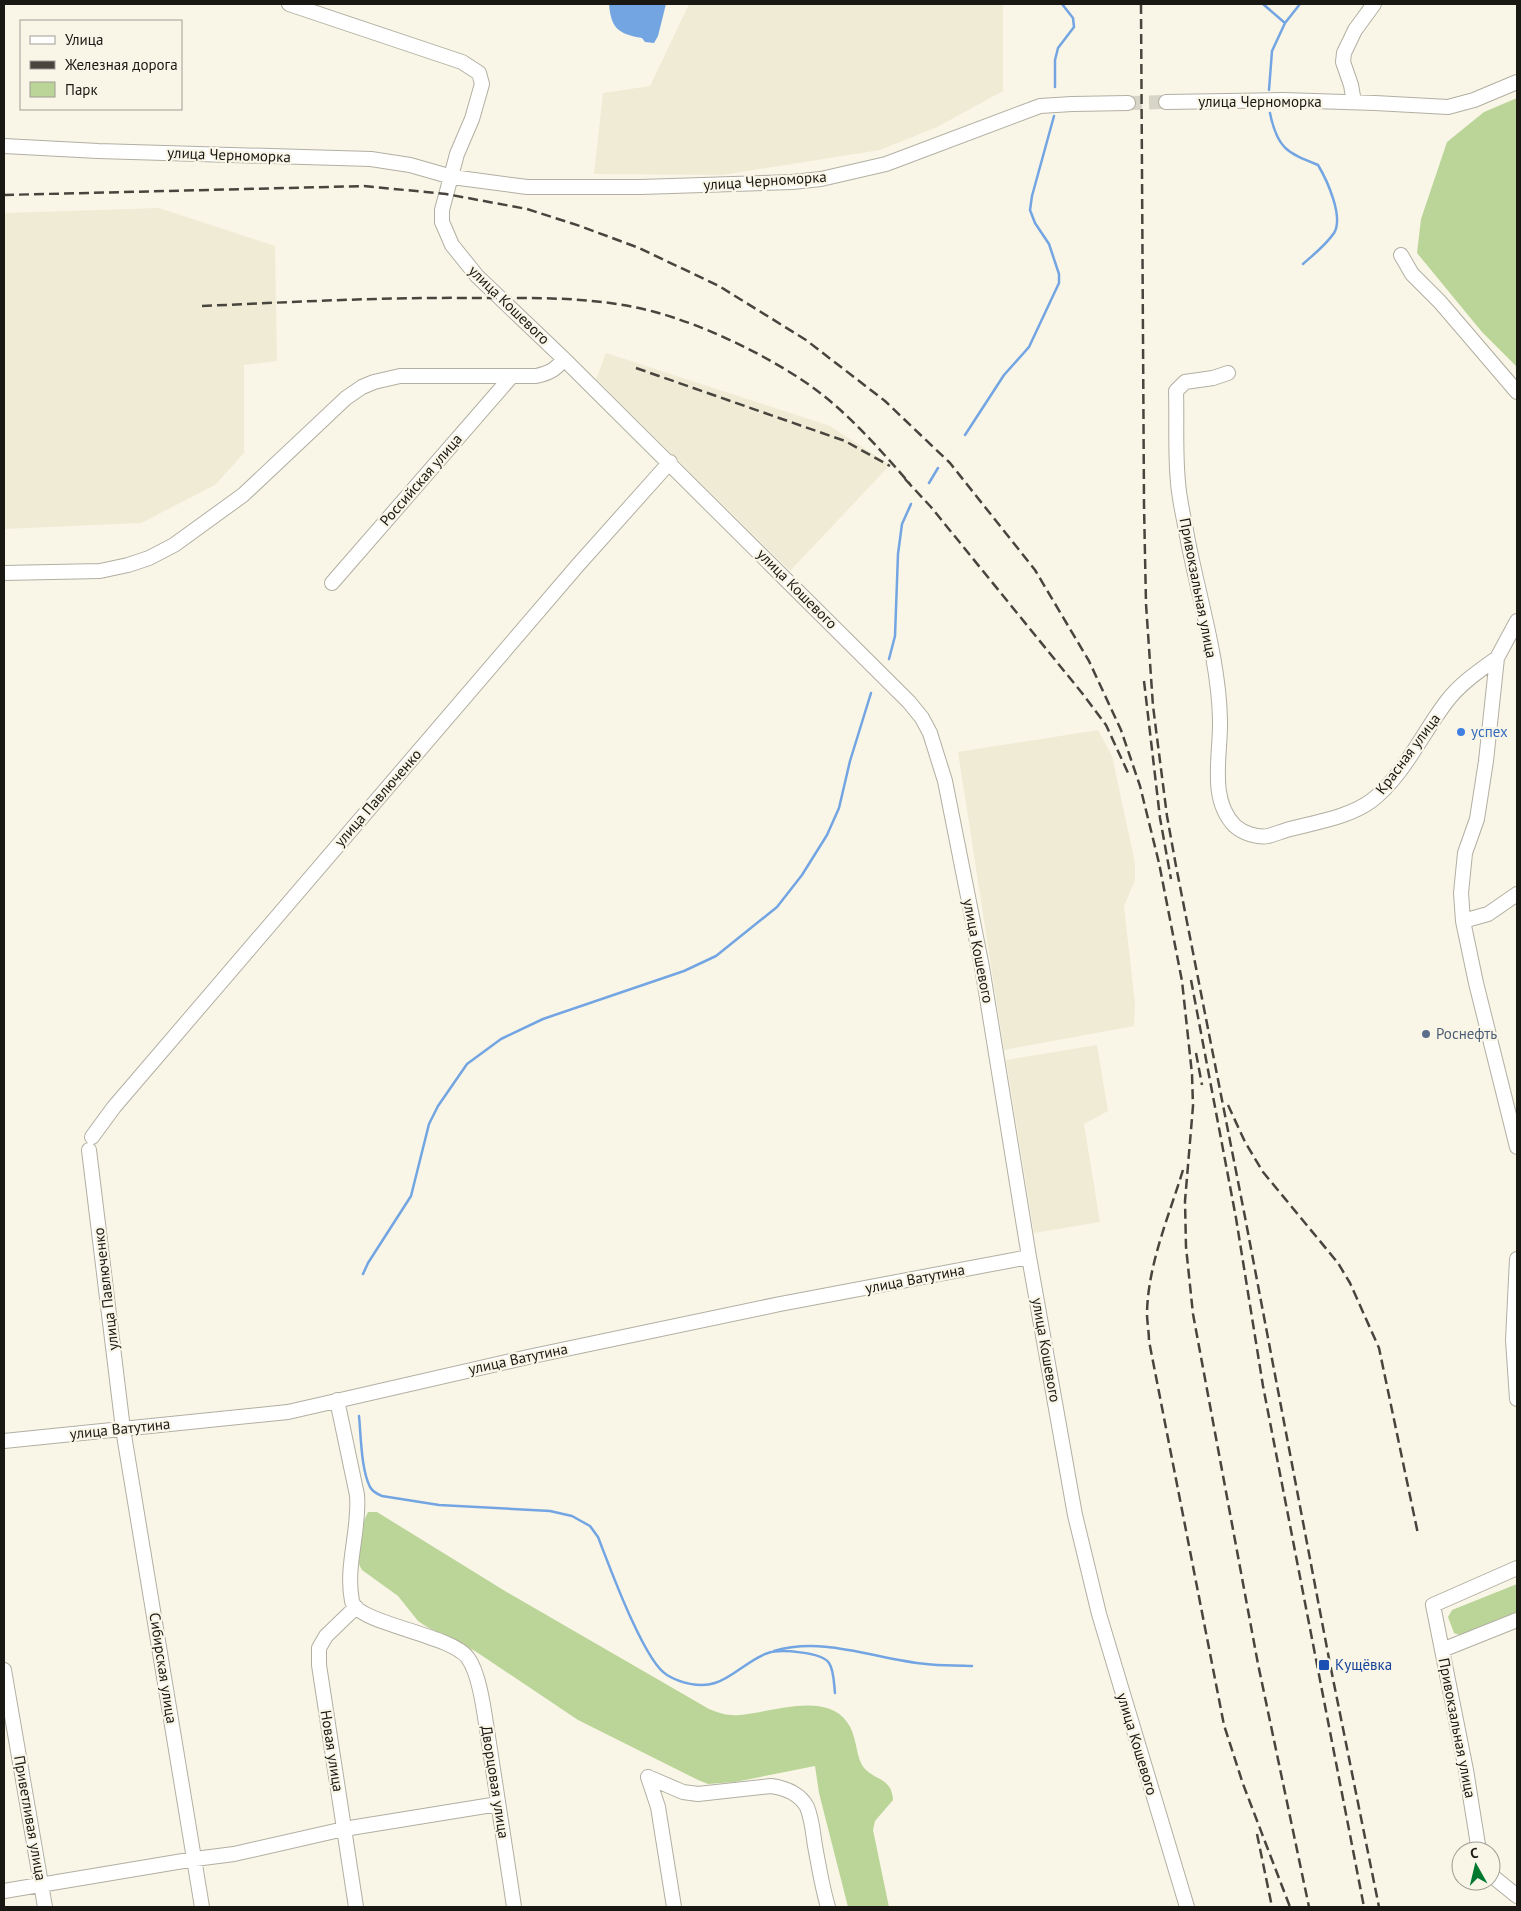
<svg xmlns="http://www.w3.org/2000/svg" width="1521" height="1911" font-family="'PT Sans',sans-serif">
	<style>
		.built { fill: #efebd5 }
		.green { fill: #bbd598 }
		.water { fill: #73a5e2 }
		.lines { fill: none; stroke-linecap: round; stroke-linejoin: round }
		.stream { stroke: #73a5e2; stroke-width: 2.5 }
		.minor-tunnel { stroke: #d7d5c8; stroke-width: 14; stroke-dasharray: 14 7; stroke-linecap: butt }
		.minor-casing { stroke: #b2afa2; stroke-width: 16 }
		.minor { stroke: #fff; stroke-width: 14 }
		.rail { stroke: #47453e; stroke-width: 2.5; stroke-dasharray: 10 5; stroke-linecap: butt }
		.shop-dot { fill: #3f7fe0; stroke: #f9f6e8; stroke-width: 2 }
		.service-dot { fill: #5c6f8a; stroke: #f9f6e8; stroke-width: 2 }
		.transit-dot { fill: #1a4fb4; stroke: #f9f6e8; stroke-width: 2 }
		.labels { text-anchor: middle; stroke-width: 4.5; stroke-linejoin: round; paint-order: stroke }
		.street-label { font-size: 15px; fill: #191813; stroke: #f9f6e8 }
		.shop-label { font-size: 15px; fill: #366cbe; stroke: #f9f6e8; text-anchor: start }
		.service-label { font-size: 15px; fill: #4e5e75; stroke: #f9f6e8; text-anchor: start }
		.transit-label { font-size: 15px; fill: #164399; stroke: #f9f6e8; text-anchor: start }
	</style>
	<rect width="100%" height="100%" fill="#f9f6e8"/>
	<path class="built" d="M689 4H1003V91L937 127 880 150 722 175 594 174 603 93 650 86Z
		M159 208 275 246 277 361 244 365V453L215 485 141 523 4 529V213Z
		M606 353 830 426 890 465 790 571 596 379Z
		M1098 730 1112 756 1135 863V880L1124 906 1135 1004 1134 1026 1004 1050 958 752Z
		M1097 1045 1108 1111 1084 1124 1100 1222 1034 1233 1006 1060Z"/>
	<path class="green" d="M1517 98V367L1482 332 1417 253 1421 219 1447 142 1484 112Z
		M368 1512H377L505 1591 709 1709C719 1713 728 1716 739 1715 770 1713 825 1691 847 1722 857 1735 855 1752 862 1765 872 1781 892 1776 893 1800L875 1821 873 1830 889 1907H848L819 1793 815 1766 735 1782 708 1784 698 1780 578 1720 475 1651 427 1627 418 1621 398 1596 362 1570C352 1555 360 1528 368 1512Z
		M1517 1584V1614L1462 1636 1454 1633 1448 1617 1452 1610Z"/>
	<path class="water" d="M609 4H666L658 36 654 43 645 42 642 38C619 34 611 29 609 4Z"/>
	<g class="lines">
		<path class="stream" d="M1263 4 1285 23
			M1055 87V60L1058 48 1074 27 1073 18 1062 4
			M1269 90 1272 51 1285 23 1300 4
			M1270 113C1277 148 1287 153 1318 165 1327 180 1344 217 1334 233 1326 245 1313 255 1303 264
			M965 435 1004 375 1029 347 1059 283V274L1049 244 1035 223 1030 210 1032 196 1054 116
			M929 483 938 468
			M889 659 895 636 898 554 902 524 911 504
			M363 1274 368 1263 411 1196 429 1124 438 1106 467 1064 501 1039 543 1019 684 971 716 956 777 907 802 875 827 835 839 808 850 761 871 693
			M359 1416C361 1436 361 1469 370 1487 373 1492 377 1494 382 1496L439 1505 550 1511 572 1516 590 1526 598 1537C609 1565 644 1662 667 1675 680 1683 700 1688 715 1683 734 1677 749 1659 768 1653 780 1649 822 1652 829 1663 834 1670 834 1684 835 1693
			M774 1651C824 1636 875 1659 926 1664 941 1666 957 1665 972 1666"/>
		<path class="minor-tunnel" d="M1128 103 1166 102"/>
		<g class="minor-casing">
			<path id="minor" d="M289 4 462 62 479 73 482 84 472 119 457 154 442 210V222L452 245 477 276 564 359 909 702 922 718 930 733 945 781 982 967 1029 1257 1075 1515 1099 1614 1187 1907
				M1166 102 1283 100 1375 103 1448 107 1474 100 1517 82
				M1354 102 1351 85 1343 62 1344 53 1355 30 1374 4
				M4 146 98 151 371 159 410 165 452 177 527 187H641L792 182 821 179 886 164 1040 106 1072 104 1128 103
				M1401 255 1412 274 1440 302 1517 392
				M1228 373 1213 378 1185 382 1176 391C1177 421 1175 452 1178 482 1179 499 1184 518 1187 536 1198 595 1219 660 1220 720 1221 754 1208 799 1235 826 1243 833 1257 838 1268 836 1275 834 1283 831 1290 829 1317 822 1349 817 1371 801 1403 777 1423 732 1447 701 1461 683 1479 671 1497 658
				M4 573 100 571 128 565 149 558 174 545 243 495 346 398 362 387 374 382 400 376H536C550 373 556 369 564 359
				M332 583 511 377
				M1517 621 1497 658 1486 761 1477 819 1465 853 1461 893 1463 921 1476 983 1517 1147
				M1463 921 1488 914 1517 894
				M92 1137 114 1107 578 565 670 462
				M89 1150 123 1429 202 1907
				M1517 1259 1513 1340 1517 1399
				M337 1400 357 1495C360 1530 345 1566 352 1601 357 1624 451 1634 468 1658 481 1676 485 1720 489 1743 497 1797 506 1852 514 1907
				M4 1441 288 1412 528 1357 780 1304 1029 1257
				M356 1607 326 1636 319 1648V1665L356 1907
				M1442 1650 1517 1620
				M4 1670 45 1907
				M648 1777 683 1792 698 1794 771 1786C785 1788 800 1794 807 1807 812 1819 813 1833 815 1846 819 1867 822 1887 828 1907
				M648 1777 658 1807 674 1907
				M1479 1851 1466 1770 1433 1605 1517 1568
				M1491 1875 1517 1896
				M4 1891 195 1859 234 1854 344 1829 498 1804"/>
		</g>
		<use href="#minor" class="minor"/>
		<path class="rail" d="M1141 4 1144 505 1146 604 1153 706 1167 816 1176 866 1245 1217 1330 1664 1379 1907
			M4 195 364 186 446 194 527 209 580 226 639 248 719 286 806 340 885 401 950 463 1035 570 1089 661 1121 730 1140 786 1159 863 1182 981 1192 1074 1193 1106 1185 1201 1186 1247 1193 1314 1258 1664 1309 1907
			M202 306C293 302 384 297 475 298 535 298 596 296 655 312 703 325 760 352 802 380 842 406 879 448 910 484
			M636 368 845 441 890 466
			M905 479 931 507 1082 693 1106 725 1129 775
			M1144 681 1160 818 1171 879
			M1191 980 1236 1218 1263 1386 1364 1907
			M1196 1053 1202 1085
			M1228 1105 1245 1142 1263 1172 1338 1263 1350 1283 1379 1348 1418 1534
			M1183 1170C1169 1216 1148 1264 1147 1313 1147 1322 1149 1332 1149 1341L1224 1725 1243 1784 1290 1907
			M1257 1834 1272 1907"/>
	</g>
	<circle class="shop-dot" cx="1461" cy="732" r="5"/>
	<circle class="service-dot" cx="1426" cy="1034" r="5"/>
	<rect class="transit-dot" x="1318" y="1659" width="12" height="12" rx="2.5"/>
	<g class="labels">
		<g class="street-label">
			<text x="1260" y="107">улица Черноморка</text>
			<text transform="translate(229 155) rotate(2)" y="5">улица Черноморка</text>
			<text transform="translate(765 181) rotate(-4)" y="5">улица Черноморка</text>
			<text transform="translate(509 305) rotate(44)" y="5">улица Кошевого</text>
			<text transform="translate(421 480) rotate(-49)" y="5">Российская улица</text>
			<text transform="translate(1198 588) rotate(79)" y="5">Привокзальная улица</text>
			<text transform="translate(797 589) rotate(45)" y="5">улица Кошевого</text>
			<text transform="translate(1408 754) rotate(-53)" y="5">Красная улица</text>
			<text transform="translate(378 798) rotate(-49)" y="5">улица Павлюченко</text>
			<text transform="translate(978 951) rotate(79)" y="5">улица Кошевого</text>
			<text transform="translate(915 1279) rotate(-11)" y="5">улица Ватутина</text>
			<text transform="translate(106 1289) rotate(-97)" y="5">улица Павлюченко</text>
			<text transform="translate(1046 1350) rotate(80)" y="5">улица Кошевого</text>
			<text transform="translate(518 1359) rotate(-12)" y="5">улица Ватутина</text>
			<text transform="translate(120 1429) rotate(-6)" y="5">улица Ватутина</text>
			<text transform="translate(163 1668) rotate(81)" y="5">Сибирская улица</text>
			<text transform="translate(1457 1728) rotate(79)" y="5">Привокзальная улица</text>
			<text transform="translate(1137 1744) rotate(73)" y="5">улица Кошевого</text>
			<text transform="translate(332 1751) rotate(81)" y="5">Новая улица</text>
			<text transform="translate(495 1782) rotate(81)" y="5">Дворцовая улица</text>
			<text transform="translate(30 1818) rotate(80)" y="5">Приветливая улица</text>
		</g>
		<g class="shop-label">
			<text x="1471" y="737">успех</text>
		</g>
		<g class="service-label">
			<text x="1436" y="1039">Роснефть</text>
		</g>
		<g class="transit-label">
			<text x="1335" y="1670">Кущёвка</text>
		</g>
	</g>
	<rect width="1521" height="1911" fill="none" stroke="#191813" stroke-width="10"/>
	<rect x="20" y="20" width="162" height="90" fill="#f9f6e8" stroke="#9f9d93"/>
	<rect x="30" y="36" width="25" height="8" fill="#ffffff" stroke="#9f9d93"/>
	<text x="65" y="45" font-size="15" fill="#191813">Улица</text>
	<rect x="30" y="61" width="25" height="8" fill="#47453e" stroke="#9f9d93"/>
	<text x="65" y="70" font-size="15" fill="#191813">Железная дорога</text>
	<rect x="30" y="82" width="25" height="15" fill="#bbd598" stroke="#9f9d93"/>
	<text x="65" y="95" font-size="15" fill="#191813">Парк</text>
	<g transform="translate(1476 1866) rotate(352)"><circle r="24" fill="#f9f6e8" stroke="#9f9d93"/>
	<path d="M0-4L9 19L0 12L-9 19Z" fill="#007930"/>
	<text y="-8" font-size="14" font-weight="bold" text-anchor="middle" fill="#191813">С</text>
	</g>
</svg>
